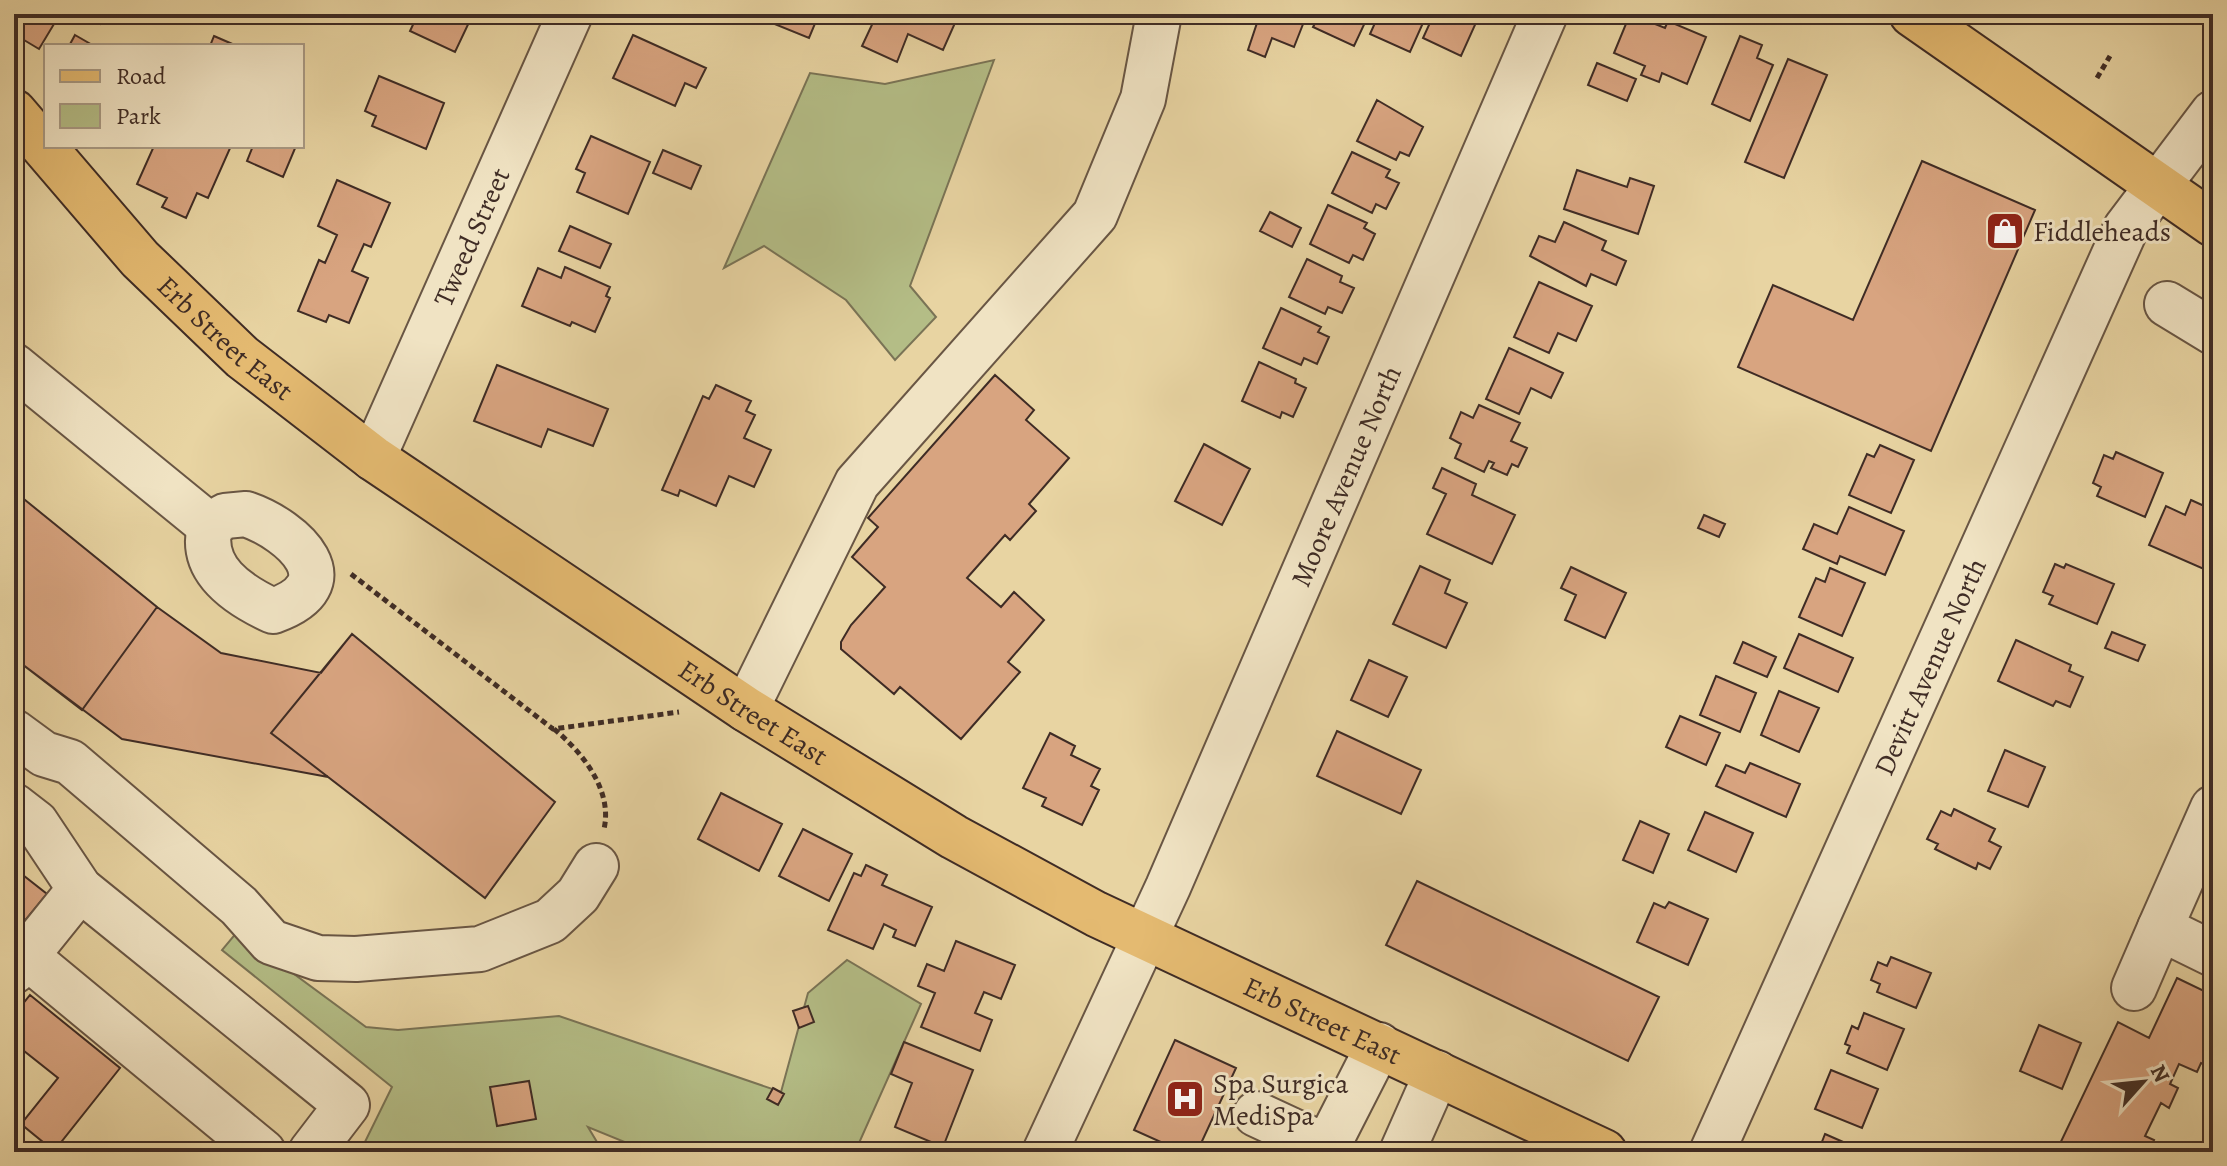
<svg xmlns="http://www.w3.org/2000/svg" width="2227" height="1166" font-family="Alegreya,serif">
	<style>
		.green { fill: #b4bd86; stroke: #7a7456; stroke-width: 2 }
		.building { fill: #d8a480; stroke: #3f2c25; stroke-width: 2 }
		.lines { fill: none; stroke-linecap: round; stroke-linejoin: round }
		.minor-casing { stroke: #695644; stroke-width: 48 }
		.major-casing { stroke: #3f2c25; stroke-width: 48 }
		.path { stroke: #3f2c25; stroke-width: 5; stroke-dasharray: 6 4; stroke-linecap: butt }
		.minor { stroke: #f0e3c3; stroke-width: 44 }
		.major { stroke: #e4ba71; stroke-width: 44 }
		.labels { text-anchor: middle; stroke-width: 6; stroke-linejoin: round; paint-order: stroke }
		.poi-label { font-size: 28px; fill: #3f2c25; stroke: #f0e3c3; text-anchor: start }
		.street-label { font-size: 28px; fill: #3f2c25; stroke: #f0e3c3 }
	</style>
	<rect width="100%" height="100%" fill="#e8d4a2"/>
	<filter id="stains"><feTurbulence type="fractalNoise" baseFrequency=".0025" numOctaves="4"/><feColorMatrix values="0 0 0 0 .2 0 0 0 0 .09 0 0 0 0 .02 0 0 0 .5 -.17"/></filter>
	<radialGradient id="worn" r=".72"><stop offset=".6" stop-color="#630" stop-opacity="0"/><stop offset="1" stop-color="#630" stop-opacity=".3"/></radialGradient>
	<path class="green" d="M994 60 910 286 936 317 895 360 846 300 764 246 724 268 810 73 885 84Z
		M237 932 366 1027 398 1030 559 1016 781 1092 808 993 847 960 921 1004 855 1152H649L588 1127 603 1152H360L392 1087 222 950Z"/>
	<path class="building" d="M15 14H60L39 49 14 34Z
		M83 14H106L100 24Z
		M418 14H473L455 52 410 31Z
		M776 14H819L809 38 772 23Z
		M877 14H959L943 50 908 34 897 62 862 46Z
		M1260 14H1307L1294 47 1272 38 1265 57 1248 50Z
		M1320 14H1369L1354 46 1313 27Z
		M1379 14H1427L1410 52 1370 34Z
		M1434 14 1479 16 1461 56 1423 38Z
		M1630 14 1665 28 1668 21 1706 37 1687 84 1662 73 1659 82 1641 75 1645 66 1614 53Z
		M75 35 94 46H69Z
		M633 35 706 68 696 88 685 83 675 106 613 78Z
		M214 36 237 46H210Z
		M1740 36 1762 45 1757 58 1773 65 1750 121 1712 104Z
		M1788 59 1827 75 1784 178 1745 162Z
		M1597 63 1636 79 1627 101 1588 85Z
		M379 76 444 103 426 149 372 126 376 116 365 111Z
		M1377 100 1423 127 1409 156 1400 152 1396 160 1357 141Z
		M591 136 650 162 628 214 577 192 585 173 576 169Z
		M154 146H231L208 198 197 193 186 218 162 207 167 198 137 184Z
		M253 146H296L283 177 247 161Z
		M663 150 701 166 691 189 653 173Z
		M1352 152 1390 170 1386 177 1399 183 1386 209 1376 204 1372 213 1332 193Z
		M1922 161 2035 210 1931 451 1738 367 1773 285 1853 320Z
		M1577 170 1627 187 1630 178 1654 186 1638 234 1564 209Z
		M337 180 390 203 371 247 364 244 352 271 368 278 349 323 329 315 326 322 298 311 319 260 325 263 337 235 318 226Z
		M1328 205 1367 223 1364 228 1375 234 1363 260 1353 255 1349 263 1310 244Z
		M1270 212 1301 228 1292 247 1260 231Z
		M1564 222 1606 241 1602 250 1626 261 1616 285 1591 274 1586 286 1530 256 1539 236 1555 242Z
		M570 226 611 244 600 268 559 251Z
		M1307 259 1342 276 1340 282 1354 288 1342 313 1328 307 1325 314 1289 297Z
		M565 267 610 287 606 296 610 298 595 332 572 322 570 326 522 306 538 268 561 278Z
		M1539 282 1592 306 1576 341 1558 333 1549 353 1514 337Z
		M1281 308 1321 327 1318 332 1329 337 1317 364 1304 358 1301 365 1263 348Z
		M1509 348 1563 373 1551 398 1531 388 1519 414 1486 399Z
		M1259 362 1296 379 1295 383 1306 388 1293 417 1282 412 1280 418 1242 401Z
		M497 365 608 409 593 446 548 429 541 447 474 421Z
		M995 375 1034 410 1026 420 1069 458 1029 504 1036 511 1010 540 1005 535 967 578 1001 607 1014 592 1044 620 1008 662 1020 672 961 739 900 687 894 694 841 649V642L851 625 885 587 852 557 878 527 868 518Z
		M716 385 751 401 746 411 755 415 744 438 771 450 754 487 729 476 716 506 680 490 678 496 662 490 703 396 709 399Z
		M1479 405 1520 423 1511 441 1527 448 1518 467 1512 464 1507 475 1491 468 1494 463 1489 461 1484 472 1455 458 1461 444 1450 438 1461 412 1473 418Z
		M1204 444 1250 469 1222 525 1175 501Z
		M1880 445 1914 460 1891 513 1849 495 1867 454 1874 457Z
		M2116 452 2163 473 2145 517 2097 496 2101 487 2093 483 2104 455 2113 459Z
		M1442 468 1476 484 1472 495 1515 515 1492 564 1427 534 1446 494 1433 488Z
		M14 491 157 607 221 653 321 673 352 634 555 802 485 898 328 777 122 739 14 658Z
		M14 491 157 607 82 710 14 658Z
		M2191 500 2213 510V573L2149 545 2166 506 2185 515Z
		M1849 507 1904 531 1885 575 1840 556 1837 564 1803 549 1814 524 1837 534Z
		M1704 515 1725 524 1719 537 1698 528Z
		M2055 564 2064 568 2066 564 2114 584 2097 624 2049 604 2053 596 2043 592Z
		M1420 566 1450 580 1445 593 1467 603 1446 648 1393 624Z
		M1571 567 1626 593 1605 638 1565 620 1576 595 1561 588Z
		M1830 568 1865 583 1842 636 1799 617 1816 578 1825 582Z
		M2112 632 2145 645 2138 661 2105 648Z
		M352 634 555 802 485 898 271 733Z
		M1799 634 1853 658 1838 692 1784 668Z
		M2016 640 2071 665 2069 671 2083 677 2070 707 2056 701 2053 706 1998 681Z
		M1743 642 1776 657 1767 677 1734 663Z
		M1369 660 1407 677 1388 717 1351 700Z
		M1716 676 1756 693 1740 732 1700 715Z
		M1779 691 1819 708 1799 752 1761 735Z
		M1680 716 1720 733 1706 765 1666 747Z
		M1337 731 1421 770 1401 814 1317 776Z
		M1050 733 1075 746 1071 755 1100 769 1091 786 1099 790 1082 825 1042 806 1046 798 1023 788Z
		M2005 750 2045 767 2028 807 1988 791Z
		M1750 763 1800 784 1786 817 1716 786 1726 765 1745 773Z
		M721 793 782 824 759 871 698 839Z
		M1954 809 1995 829 1989 841 2001 847 1990 869 1978 863 1976 869 1935 849 1938 844 1927 839 1941 811 1951 816Z
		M1705 812 1753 833 1736 872 1688 850Z
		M1640 821 1669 834 1653 873 1623 860Z
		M803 829 852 854 829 901 779 876Z
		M866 865 887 875 882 885 932 907 915 946 893 937 896 930 884 924 873 949 828 930 854 873 861 876Z
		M14 868 47 894 14 934Z
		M1417 881 1659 997 1628 1061 1386 945Z
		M1669 902 1708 919 1688 965 1637 942 1654 903 1665 908Z
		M956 941 1015 965 1001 999 984 992 975 1013 992 1020 980 1051 921 1027 935 993 918 986 927 964 944 971Z
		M1891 957 1931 973 1916 1008 1877 992 1880 984 1871 980 1878 962 1887 966Z
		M2177 978 2210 994 2213 988V1068L2201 1063 2197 1072 2179 1064 2170 1084 2178 1088 2169 1108 2161 1103 2145 1136 2154 1140 2148 1152H2056L2118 1022 2149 1038Z
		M30 995 120 1068 54 1151 21 1124 58 1078 14 1043V1015Z
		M808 1006 814 1022 799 1028 793 1011Z
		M1864 1013 1904 1029 1887 1070 1847 1053 1850 1046 1845 1044 1852 1026 1858 1029Z
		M2039 1025 2081 1043 2062 1089 2020 1071Z
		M1175 1040 1236 1068 1197 1152H1183L1134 1130Z
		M904 1042 973 1070 943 1147 895 1127 912 1083 891 1074Z
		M1831 1070 1878 1089 1862 1128 1815 1109Z
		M529 1081 536 1119 497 1126 490 1087Z
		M773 1088 784 1094 778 1105 767 1099Z
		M1825 1134 1866 1152H1818Z"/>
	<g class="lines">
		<g class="minor-casing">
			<g id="minor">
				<path d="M2167 304 2213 332"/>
				<path d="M14 366 210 526"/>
				<path id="s1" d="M373 458 570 14"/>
				<path d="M246 514C295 531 350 584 273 611 238 595 199 569 210 526L225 516Z"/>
				<path d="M746 709 857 483 1095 215 1143 99 1159 14"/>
				<path d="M14 732 44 754 70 762 239 906 271 942 318 958 356 959 480 949 550 921 578 895 596 866"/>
				<path d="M14 806 36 823 80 889 347 1105 311 1152"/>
				<path d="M2213 808 2160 928 2213 954"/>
				<path d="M26 956 263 1152"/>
				<path d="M14 971 80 889"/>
				<path d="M2134 988 2160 928"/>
				<path d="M1256 1114 1327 1147 1379 1045"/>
				<path id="s2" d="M1045 1152 1168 887 1545 14"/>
				<path d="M1402 1152 1437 1073"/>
				<path id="s3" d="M1712 1152 2126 228 2213 113"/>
			</g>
		</g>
		<g class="major-casing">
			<g id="major">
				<path d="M1912 14 2213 224"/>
				<path id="s4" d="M14 112 140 259 242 357 373 458 746 709 954 837 1096 914 1604 1152"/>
			</g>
		</g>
		<path class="path" d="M2097 78 2110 56
			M351 574 553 729 679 712
			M554 729C582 752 613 790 604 829"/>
		<use href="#minor" class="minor"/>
		<use href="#major" class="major"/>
	</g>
	<defs>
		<g id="shop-square" transform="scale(2)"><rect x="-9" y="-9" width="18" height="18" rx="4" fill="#8f2418" stroke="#f0e3c3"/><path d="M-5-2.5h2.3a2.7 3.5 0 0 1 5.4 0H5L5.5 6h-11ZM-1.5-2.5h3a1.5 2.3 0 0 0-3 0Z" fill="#fff"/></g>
		<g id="hospital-square" transform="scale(2)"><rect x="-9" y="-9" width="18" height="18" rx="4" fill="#8f2418" stroke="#f0e3c3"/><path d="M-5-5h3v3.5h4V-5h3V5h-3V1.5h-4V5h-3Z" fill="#fff"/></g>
	</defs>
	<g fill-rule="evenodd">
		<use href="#shop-square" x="2005" y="231"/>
		<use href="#hospital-square" x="1185" y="1099"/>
	</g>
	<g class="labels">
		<g class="poi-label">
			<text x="2033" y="241">Fiddleheads</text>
			<text x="1213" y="1093">Spa Surgica<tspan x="1213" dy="32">MediSpa</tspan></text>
		</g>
		<g class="street-label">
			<text dy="10" stroke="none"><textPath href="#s1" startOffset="242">Tweed Street</textPath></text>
			<text dy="10" stroke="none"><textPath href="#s4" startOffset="310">Erb Street East</textPath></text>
			<text dy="10" stroke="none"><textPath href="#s2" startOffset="740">Moore Avenue North</textPath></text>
			<text dy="10" stroke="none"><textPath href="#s3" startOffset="532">Devitt Avenue North</textPath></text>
			<text dy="10" stroke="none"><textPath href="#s4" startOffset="958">Erb Street East</textPath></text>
			<text dy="10" stroke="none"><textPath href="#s4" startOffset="1606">Erb Street East</textPath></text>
		</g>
	</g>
	<rect width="2227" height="1166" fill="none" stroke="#e8d4a2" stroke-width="48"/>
	<rect x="16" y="16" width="2195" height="1134" fill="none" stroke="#3f2c25" stroke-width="4"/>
	<rect x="24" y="24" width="2179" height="1118" fill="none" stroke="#3f2c25" stroke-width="2"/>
	<rect x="44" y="44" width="260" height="104" fill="#f0e3c3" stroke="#a99a84" stroke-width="2"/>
	<rect x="60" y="70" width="40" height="12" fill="#e4ba71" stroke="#a99a84" stroke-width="2"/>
	<text x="116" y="84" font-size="24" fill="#3f2c25">Road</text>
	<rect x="60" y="104" width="40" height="24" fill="#b4bd86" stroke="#a99a84" stroke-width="2"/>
	<text x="116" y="124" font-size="24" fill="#3f2c25">Park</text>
	<g transform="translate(2143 1082) rotate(63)" stroke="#f0e3c3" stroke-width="6" paint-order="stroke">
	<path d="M0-6L14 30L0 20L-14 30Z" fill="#3f2c25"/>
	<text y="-12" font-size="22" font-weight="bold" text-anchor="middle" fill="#3f2c25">N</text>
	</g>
	<rect width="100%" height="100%" filter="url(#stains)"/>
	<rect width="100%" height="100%" fill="url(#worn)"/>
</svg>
